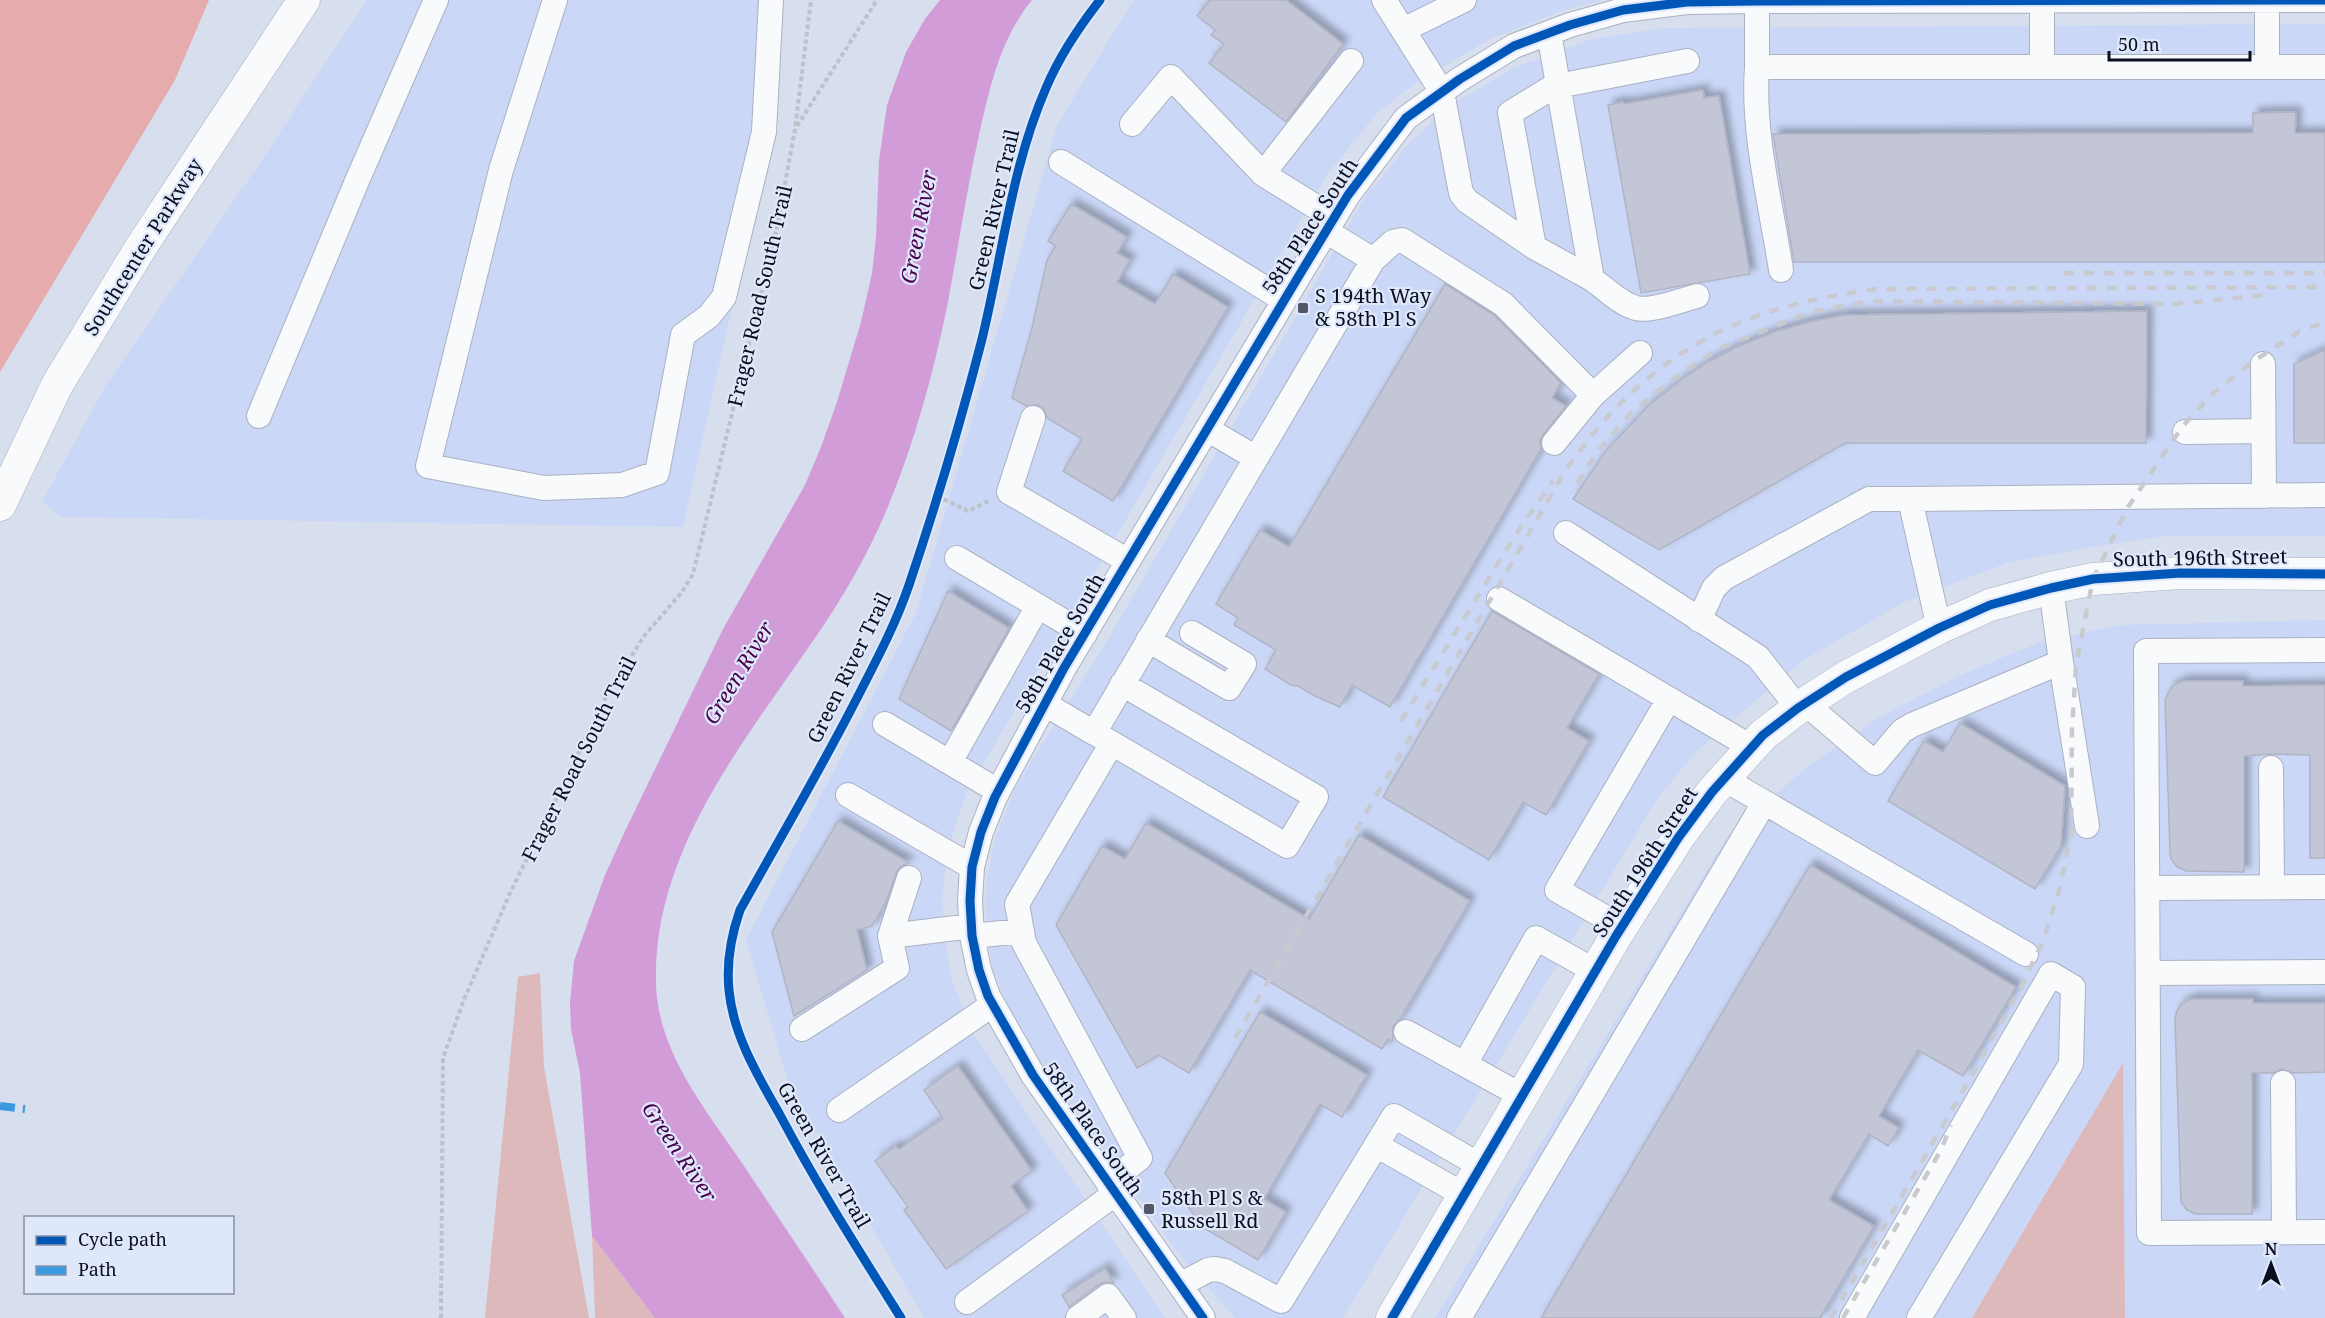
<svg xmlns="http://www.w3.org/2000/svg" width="2325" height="1318" font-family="'Noto Serif',serif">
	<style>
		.built { fill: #cad7f6 }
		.green { fill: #deb9bb }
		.forest { fill: #e5abad }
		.water { fill: #d19cd8 }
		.building { fill: #c3c6d6; stroke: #b1b4c4; stroke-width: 1.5; filter: url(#shadow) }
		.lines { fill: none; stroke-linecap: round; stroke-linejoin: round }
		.minor-casing { stroke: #abb1c1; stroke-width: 26 }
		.major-casing { stroke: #abb1c1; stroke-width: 33 }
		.path { stroke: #bec1c7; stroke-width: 4; stroke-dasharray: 4.5 3; stroke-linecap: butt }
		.minor { stroke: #f9fafc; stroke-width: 24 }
		.major { stroke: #f9fafc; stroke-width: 32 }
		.rail { stroke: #c8cacf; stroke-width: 4.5; stroke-dasharray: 10 10; stroke-linecap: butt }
		.quiet { stroke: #3a9ae0; stroke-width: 8; stroke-dasharray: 15 8; stroke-linecap: butt }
		.cycleway-casing { stroke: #dfe8fb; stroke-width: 13 }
		.cycleway { stroke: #0057b8; stroke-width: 9 }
		.poi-dot { fill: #515767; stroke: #dfe8fb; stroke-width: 2 }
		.labels { text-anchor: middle; stroke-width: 4.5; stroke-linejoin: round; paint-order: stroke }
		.street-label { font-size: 20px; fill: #090f1e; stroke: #dfe8fb }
		.poi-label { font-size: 20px; fill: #090f1e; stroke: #dfe8fb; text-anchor: start }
		.water-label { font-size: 21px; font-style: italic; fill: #49004c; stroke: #dfe8fb }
	</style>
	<defs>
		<filter id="shadow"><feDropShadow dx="5.5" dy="-5.5" stdDeviation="3" flood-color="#0004"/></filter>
	</defs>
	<rect width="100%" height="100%" fill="#d7deee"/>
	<path class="built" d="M367 0H783L763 168 683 527 62 517 42 502 106 385 258 166Z
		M1136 0H1603L1566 9 1490 39 1417 82 1376 114 1327 175 967 792 960 811 953 832 945 872 942 900 946 948 951 978 973 1033 1165 1318H924L788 1081 746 940 916 613 1057 125 1131 4Z
		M2325 24V536H2163L2086 548 2007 563 1904 602 1802 661 1698 750 1659 796 1343 1318H1235L1182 1258 1020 1035 992 967 985 911 986 884 995 839 1016 786 1104 646 1370 189 1375 186 1408 144 1453 104 1512 69 1592 39 1664 28Z
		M2325 620V1318H2125L2123 1064 1972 1318H1435L1727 837 1807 767 1880 717 1963 674 2040 642 2121 625Z"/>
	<path class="green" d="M540 973 544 1067 589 1318H485L518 977Z
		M2123 1063 2125 1318H1972Z
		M592 1236 655 1318H595Z"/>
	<path class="forest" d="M0 0H209L175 80 0 372Z"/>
	<path class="water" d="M940 0H1032C1000 39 990 87 979 135 966 192 958 250 947 307 933 374 915 441 889 504 870 551 844 596 815 638 745 741 652 851 656 984 658 1056 710 1114 748 1172 780 1220 813 1269 845 1318H655L592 1236 580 1073 571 1029 570 1003 574 961 605 875 626 829 723 629 805 485 821 447 837 402 861 322 872 273 876 237 879 160 887 105 906 52 925 19Z"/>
	<path class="building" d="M1210 0H1286L1343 44 1286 122 1209 63 1224 44 1211 35 1215 30 1197 16Z
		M1703 90 1704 98 1719 96 1750 274 1641 293 1608 105 1623 102 1624 104Z
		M2296 112 2295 133H2325V262H1794L1773 134 2253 133V113Z
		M1071 204 1127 237 1117 253 1130 260 1117 282 1155 304 1173 274 1228 307 1113 501 1063 471 1082 439 1047 418 1044 409 1038 405 1026 406 1012 398 1032 328 1047 260 1056 246 1048 241Z
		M1445 284 1494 315 1561 383 1552 398 1566 406 1543 435 1540 441 1541 449 1390 707 1352 685 1340 707 1315 696 1298 686 1291 685 1265 669 1276 650 1234 625 1238 618 1216 604 1260 530 1289 547Z
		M2147 311 2146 443H1845L1659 550 1573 499 1605 452 1649 405 1681 380 1708 362 1737 347 1774 332 1813 321 1845 315Z
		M2325 350V443H2294V364Z
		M948 591 1009 628 951 731 899 699Z
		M1492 611 1599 674 1567 728 1589 741 1546 815 1523 802 1489 860 1383 797Z
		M2183 681H2243V686L2325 685V858H2310V755L2270 754 2244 756V872L2186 871 2177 867 2171 859 2170 851 2165 700 2172 686Z
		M1960 723 2065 786 2061 846 2035 889 1888 801 1924 741 1943 752Z
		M838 821 909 863 900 867 896 873 886 902 872 926 857 930 867 970 794 1016 772 932Z
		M1146 823 1309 919 1359 835 1470 901 1400 1019 1393 1026V1038L1392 1041 1388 1039 1382 1049 1250 970 1189 1073 1159 1055 1137 1068 1056 925 1102 846 1125 859Z
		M1810 865 2016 987 1963 1076 1918 1050 1879 1116 1899 1128 1888 1146 1869 1134 1829 1200 1874 1226 1820 1318H1541Z
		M2191 999H2253V1003H2325V1072L2292 1073 2282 1069 2274 1073H2252V1214H2195L2187 1210 2181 1202 2175 1018 2177 1011 2182 1003Z
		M1260 1012 1367 1075 1342 1117 1320 1104 1264 1199 1286 1212 1258 1260 1202 1227 1165 1173Z
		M958 1066 1032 1171 1011 1186 1028 1211 946 1269 904 1210 908 1207 875 1161 896 1146 899 1149 943 1118 924 1090Z
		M1105 1268 1114 1283 1107 1282 1100 1284 1069 1307 1062 1295Z"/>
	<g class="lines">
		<g class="minor-casing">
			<path id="minor" d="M555 0 501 170 428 466 544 488 622 485 657 473 683 335 709 316 724 297 764 132 771 0
				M1384 0 1442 92 1461 193 1467 201 1534 247 1592 279
				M2267 0V67
				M1757 1V67H2325
				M2042 1V67
				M1403 30 1464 0
				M1549 33 1592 279C1605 288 1620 304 1636 308 1650 312 1682 300 1697 296
				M1757 67C1752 133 1771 204 1781 270
				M1132 124 1171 77 1263 174 1334 218
				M1061 162 1284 300
				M1263 174 1351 61
				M1534 247 1510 113 1551 88 1558 86 1687 61
				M1373 260 1393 242 1402 240 1503 304 1593 395
				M2263 364 2264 496
				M259 416 357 181 436 0
				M1033 418 1009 492 1128 561
				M1207 429 1256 458
				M2185 432 2263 431
				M1554 443 1593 395 1640 353
				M1910 499 2325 495
				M1566 533 1758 657 1798 708
				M957 558 1085 634
				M1499 599 1669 699
				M1699 620 1714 588 1724 578 1869 499H1910L1939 628
				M1148 640 1229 688 1244 664 1192 633
				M2325 650 2146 651 2149 1233 2325 1232
				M2061 662 2087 826
				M1805 703 1875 763 1902 731 1912 725 2061 662 2051 588
				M1045 704 1094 733 1373 260 1326 231
				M885 724 998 791
				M1098 735 1287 846 1316 797 1122 684
				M950 762 1038 606
				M2271 768 2272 887
				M1724 779 2026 954
				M848 795 972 867
				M2147 888 2325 887
				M1622 927 1557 890 1669 699 1753 748
				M890 936 972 926
				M972 936 1022 931
				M2148 973 2325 972
				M802 1029 897 968 890 936 909 878
				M1406 1032 1522 1096
				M1465 1064 1536 938 1595 971
				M2283 1083 2284 1232
				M839 1110 992 1005
				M1376 1145 1464 1195
				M1108 1183 1140 1158 1024 943 1017 904 1112 743
				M1180 1285 1208 1270 1215 1269 1225 1271 1281 1301 1394 1116 1481 1166
				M967 1302 1116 1193
				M1078 1318 1108 1296 1124 1318
				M1203 1318 1033 1075 988 996 979 970 972 936 970 901 972 867 981 832 995 797 1064 668 1300 274 1348 195 1406 118 1460 79 1514 46 1570 25 1623 10 1687 2 1757 1 2325 0
				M1459 1318 1764 803
				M1852 1318 2051 974 2073 987 2071 1064 1919 1318"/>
		</g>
		<g class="major-casing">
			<path id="major" d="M0 505 57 385 141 247 304 0
				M1392 1318 1616 936 1678 838 1712 792 1763 735 1798 708 1846 677 1939 628 1990 605 2051 588 2093 579 2180 573 2325 574"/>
		</g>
		<path class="path" d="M797 126 877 0
			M937 496 968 511 991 500
			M441 1318 443 1058 463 1002 510 893 608 693 644 636 682 592 693 574 776 232 795 129 811 0"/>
		<use href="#minor" class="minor"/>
		<use href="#major" class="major"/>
		<path class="rail" d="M2064 273H2325
			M1577 483 1598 451 1630 414 1672 380 1716 350 1811 312 1869 301 2177 304 2265 295
			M1401 721 1516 534 1553 481
			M1235 1038 1567 468C1582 449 1596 428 1613 411 1691 330 1768 304 1876 289L2325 287
			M1831 1318 1972 1075 2023 983 2042 943 2058 895 2071 836 2072 729 2076 665 2093 579 2128 507 2182 427 2211 395 2251 363 2300 331 2325 322
			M1843 1318 1941 1150 1951 1125"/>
		<path class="quiet" d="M0 1106 25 1109"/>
		<g class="cycleway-casing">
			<path id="cycleway" d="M901 1318C859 1251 817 1185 780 1115 758 1076 733 1035 729 990 726 961 731 936 740 910 779 840 819 772 855 702 875 663 895 626 909 585 936 505 960 424 981 343 1002 259 1011 168 1046 88 1059 57 1079 27 1100 0
				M1203 1318 1033 1075 988 996 979 970 972 936 970 901 972 867 981 832 995 797 1064 668 1300 274 1348 195 1406 118 1460 79 1514 46 1570 25 1623 10 1687 2 1757 1 2325 0
				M1392 1318 1616 936 1678 838 1712 792 1763 735 1798 708 1846 677 1939 628 1990 605 2051 588 2093 579 2180 573 2325 574"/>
		</g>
		<use href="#cycleway" class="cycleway"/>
	</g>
	<g class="poi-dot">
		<rect x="1297" y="302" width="12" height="12" rx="3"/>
		<rect x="1143" y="1203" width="12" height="12" rx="3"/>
	</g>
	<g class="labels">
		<g class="street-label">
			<text transform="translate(994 210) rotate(-77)" y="7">Green River Trail</text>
			<text transform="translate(1310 226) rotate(-57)" y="7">58th Place South</text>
			<text transform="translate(143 247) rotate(-58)" y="7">Southcenter Parkway</text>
			<text transform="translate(760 296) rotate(-77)" y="7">Frager Road South Trail</text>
			<text transform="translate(2200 558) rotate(-1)" y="7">South 196th Street</text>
			<text transform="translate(1060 643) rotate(-60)" y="7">58th Place South</text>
			<text transform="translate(849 668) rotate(-64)" y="7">Green River Trail</text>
			<text transform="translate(579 759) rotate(-63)" y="7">Frager Road South Trail</text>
			<text transform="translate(1645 862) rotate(-57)" y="7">South 196th Street</text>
			<text transform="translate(1093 1129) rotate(55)" y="7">58th Place South</text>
			<text transform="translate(824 1155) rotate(60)" y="7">Green River Trail</text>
		</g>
		<g class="poi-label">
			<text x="1315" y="303">S 194th Way<tspan x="1315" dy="23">&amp; 58th Pl S</tspan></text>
			<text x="1161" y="1205">58th Pl S &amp;<tspan x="1161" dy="23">Russell Rd</tspan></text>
		</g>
		<g class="water-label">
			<text transform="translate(919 227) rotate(-79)" y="7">Green River</text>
			<text transform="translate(739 673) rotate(-59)" y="7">Green River</text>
			<text transform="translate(679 1152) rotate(56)" y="7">Green River</text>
		</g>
	</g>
	<rect x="24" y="1216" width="210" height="78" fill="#dfe8fb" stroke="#8991a3" stroke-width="1.5"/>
	<rect x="36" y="1236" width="30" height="9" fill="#0057b8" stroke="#8991a3" stroke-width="1.5"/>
	<text x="78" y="1246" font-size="18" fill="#090f1e">Cycle path</text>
	<rect x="36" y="1266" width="30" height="9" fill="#3a9ae0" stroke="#8991a3" stroke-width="1.5"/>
	<text x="78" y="1276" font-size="18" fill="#090f1e">Path</text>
	<g transform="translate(2271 1264)" stroke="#dfe8fb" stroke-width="4.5" paint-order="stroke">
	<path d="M0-4.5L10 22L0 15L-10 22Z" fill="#090f1e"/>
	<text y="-9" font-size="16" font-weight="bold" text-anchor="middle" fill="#090f1e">N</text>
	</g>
	<path d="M2109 51v9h141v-9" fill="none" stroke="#090f1e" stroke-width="3"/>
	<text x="2118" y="51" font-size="18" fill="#090f1e" stroke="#dfe8fb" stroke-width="4.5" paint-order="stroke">50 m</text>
</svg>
